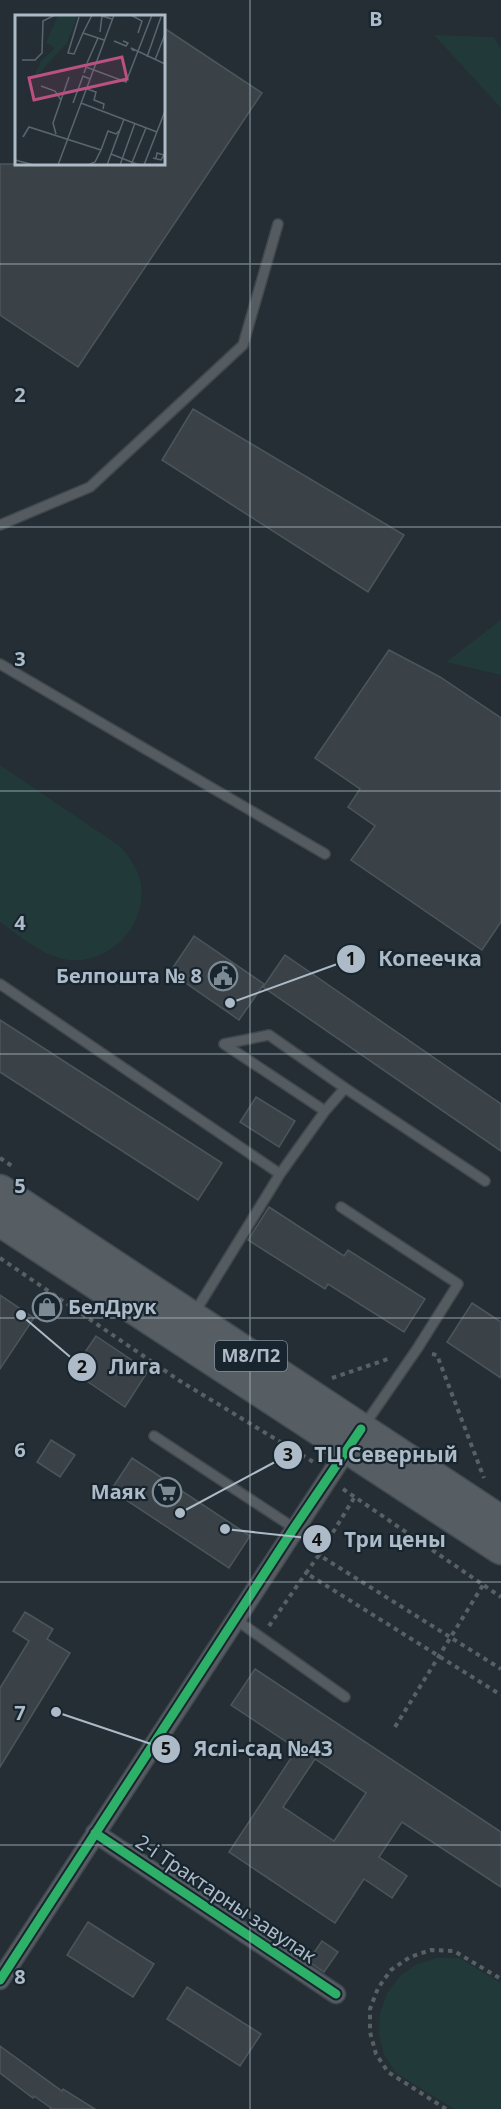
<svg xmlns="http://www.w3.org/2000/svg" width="501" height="2109" font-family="'Noto Sans',sans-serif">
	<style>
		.green { fill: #213938 }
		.building { fill: #3a4247; stroke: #4b565c; stroke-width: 1.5; fill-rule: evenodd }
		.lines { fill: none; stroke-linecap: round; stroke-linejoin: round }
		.service-casing { stroke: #41484c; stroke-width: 12 }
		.minor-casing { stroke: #41484c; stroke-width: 21 }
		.primary-casing { stroke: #414b51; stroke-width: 33 }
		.path { stroke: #576065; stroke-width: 4; stroke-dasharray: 4.5 4.5; stroke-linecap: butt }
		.service { stroke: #545c62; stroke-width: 9 }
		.minor { stroke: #545c62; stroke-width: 18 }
		.primary { stroke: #565e64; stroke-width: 30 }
		.cycleway-casing { stroke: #18252f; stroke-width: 13 }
		.cycleway { stroke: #2db169; stroke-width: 9 }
		.grid { fill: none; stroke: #acbbc7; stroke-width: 1.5; stroke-opacity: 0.55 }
		.labels { text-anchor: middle; stroke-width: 4.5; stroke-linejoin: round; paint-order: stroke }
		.shield { fill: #18252f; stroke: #808e99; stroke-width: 1.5 }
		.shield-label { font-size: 18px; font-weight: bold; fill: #acbbc7 }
		.poi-label { font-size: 20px; font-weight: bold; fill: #acbbc7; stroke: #18252f; text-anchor: end }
		.street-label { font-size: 20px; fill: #acbbc7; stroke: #18252f }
		.inset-road { fill: none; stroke: #5a666f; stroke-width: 1.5 }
		.view { fill: #ba5181; fill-opacity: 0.15; stroke: #ba5181; stroke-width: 3 }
		.inset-edge { fill: none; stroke: #acbbc7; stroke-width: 3 }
		.grid-label { font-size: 20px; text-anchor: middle; font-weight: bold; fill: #acbbc7; stroke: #18252f; stroke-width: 4.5; stroke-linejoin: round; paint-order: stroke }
		.leader { fill: none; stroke: #acbbc7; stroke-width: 2 }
		.callout-dot { fill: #acbbc7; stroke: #18252f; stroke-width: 2 }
		.mark-label { font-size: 18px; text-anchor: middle; font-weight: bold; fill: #111 }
		.callout-label { font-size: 21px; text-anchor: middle; font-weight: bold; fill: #acbbc7; stroke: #18252f; stroke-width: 4.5; stroke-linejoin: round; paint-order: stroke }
	</style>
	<rect width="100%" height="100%" fill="#242e34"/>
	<path class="green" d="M434 35 494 37 501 49V108Z
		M501 620V675L446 662Z
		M0 765 121 847C130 858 138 869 141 883 147 925 111 964 69 960 43 957 20 936 0 922Z
		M437 1958H459L501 1983V2109H454L396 2073 384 2055 379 2035 380 2013 387 1993 400 1976 417 1964Z"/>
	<path class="building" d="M164 28 262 93 78 367 0 315V164H164Z
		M193 409 404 535 368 592 162 460Z
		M389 650 440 677 501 718V922L482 950 351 860 375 826 348 807 360 789 315 758Z
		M194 936 264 984 239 1020 170 972Z
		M285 955 501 1104V1151L263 987Z
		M0 1020 222 1163 198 1200 0 1072Z
		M256 1097 295 1121 279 1147 240 1122Z
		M269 1207 344 1256 348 1250 425 1299 404 1332 328 1284 325 1289 248 1240Z
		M0 1295 34 1318 0 1369Z
		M472 1303 501 1322V1378L447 1342Z
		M96 1336 148 1371 125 1407 72 1371Z
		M51 1440 75 1455 60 1477 37 1462Z
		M132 1458 250 1536 229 1568 111 1490Z
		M25 1612 53 1629 47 1639 70 1653 0 1767V1688L29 1641 13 1631Z
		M255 1669 501 1832V1887L402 1822 379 1857 407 1876 392 1898 364 1879 335 1923 229 1852 297 1749 231 1705ZM315 1759 366 1793 334 1841 283 1807Z
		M88 1922 154 1964 133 1997 67 1955Z
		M322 1941 338 1952 324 1972 308 1961Z
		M187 1987 261 2034 240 2066 167 2019Z
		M0 2046 62 2091 63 2089 95 2109H50L51 2108 34 2096 33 2098 0 2073Z"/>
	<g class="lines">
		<g class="service-casing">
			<path id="service" d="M0 525 90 487 243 345 278 224
				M0 664 325 854
				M0 984 280 1174 195 1312
				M325 1111 224 1044 269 1035 345 1088
				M280 1174 325 1111 345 1088 485 1181
				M341 1207 458 1284 417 1349 363 1427
				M154 1436 294 1528
				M235 1619 345 1697"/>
		</g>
		<g class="minor-casing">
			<path id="minor" d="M95 1833 336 1994
				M0 1980 352 1442"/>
		</g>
		<g class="primary-casing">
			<path id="primary" d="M0 1190 501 1521
				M0 1221 501 1549"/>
		</g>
		<path class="path" d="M0 1158 12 1166
			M0 1258 180 1381 315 1463
			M432 1354 437 1355 484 1478
			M332 1378 391 1358
			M343 1489 501 1597
			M354 1498 319 1555 501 1669
			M319 1555 306 1573 501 1695
			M269 1626 306 1573
			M395 1727 483 1585
			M446 2109 388 2072 376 2054 370 2032V2009L378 1988 391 1970 410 1957 431 1950 454 1951 501 1979"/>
		<use href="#service" class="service"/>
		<use href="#minor" class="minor"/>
		<use href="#primary" class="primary"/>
		<g class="cycleway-casing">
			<path id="cycleway" d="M95 1833 336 1994
				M0 1980 294 1528 361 1429"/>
		</g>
		<use href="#cycleway" class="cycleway"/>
	</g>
	<path class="grid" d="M250 0V2109M0 264H501M0 527H501M0 791H501M0 1054H501M0 1318H501M0 1582H501M0 1845H501"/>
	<defs>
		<g id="civic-ring" transform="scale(1.5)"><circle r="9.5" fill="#18252f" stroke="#7c8a94" stroke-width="1.5"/><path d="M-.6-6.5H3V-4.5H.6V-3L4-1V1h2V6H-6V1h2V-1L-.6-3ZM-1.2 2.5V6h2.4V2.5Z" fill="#7c8a94"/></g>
		<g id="shop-ring" transform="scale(1.5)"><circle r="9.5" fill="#18252f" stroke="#7c8a94" stroke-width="1.5"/><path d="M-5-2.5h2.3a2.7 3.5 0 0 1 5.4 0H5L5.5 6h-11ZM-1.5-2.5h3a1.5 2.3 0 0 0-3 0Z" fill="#7c8a94"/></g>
		<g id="supermarket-ring" transform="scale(1.5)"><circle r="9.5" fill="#18252f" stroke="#7c8a94" stroke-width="1.5"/><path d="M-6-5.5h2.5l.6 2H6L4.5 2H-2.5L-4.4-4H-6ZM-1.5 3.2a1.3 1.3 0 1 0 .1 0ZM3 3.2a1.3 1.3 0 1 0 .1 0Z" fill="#7c8a94"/></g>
	</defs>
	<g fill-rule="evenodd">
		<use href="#civic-ring" x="223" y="976"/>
		<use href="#shop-ring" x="47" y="1307"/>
		<use href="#supermarket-ring" x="167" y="1492"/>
	</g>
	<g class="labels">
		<rect class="shield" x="215" y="1341" width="72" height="30" rx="4.5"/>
		<g class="shield-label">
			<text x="251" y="1362">М8/П2</text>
		</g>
		<g class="poi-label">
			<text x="202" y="983">Белпошта № 8</text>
			<text x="68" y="1314" text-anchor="start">БелДрук</text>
			<text x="146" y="1499">Маяк</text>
		</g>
		<g class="street-label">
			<text transform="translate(226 1899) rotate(34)" y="7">2-і Трактарны завулак</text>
		</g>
	</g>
	<g transform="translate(15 15)">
		<rect width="150" height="150" fill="#242e34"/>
		<path d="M43 0H63L52 28 17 66 26 46 40 33 31 28Z" fill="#213938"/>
		<path class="inset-road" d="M77 0 68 18 89 25M116 0 127 6 123 18M64 2 53 38 59 39 68 18M85 17 87 1 97 4M99 26 111 31 113 28 108 26M119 36 116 33 150 49M132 42 146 2M7 45H20L27 38 28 6 40 0M140 45 150 19M72 48 83 23M0 57V100M69 58 71 52 111 67 137 0M26 71 40 76 46 85M72 74 81 77 79 85 89 89 88 94M58 88 68 61 75 64M66 88 142 117M41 119 38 108 54 62M8 122 14 112 86 135 93 116 101 119 105 115M96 139 124 150M138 143 146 145 149 140 142 138 141 143M0 145 19 150M43 150 99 0M73 150 80 147 86 135M92 150 109 104M105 150 120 108M116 150 131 113M129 150 150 96"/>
		<path class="view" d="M107 42 112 64 19 85 14 63Z"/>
		<rect width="150" height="150" class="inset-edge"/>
	</g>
	<g class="grid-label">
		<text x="376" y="26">B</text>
		<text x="20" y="402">2</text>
		<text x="20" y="666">3</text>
		<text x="20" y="930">4</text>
		<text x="20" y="1193">5</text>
		<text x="20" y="1457">6</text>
		<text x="20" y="1720">7</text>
		<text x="20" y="1984">8</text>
	</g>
	<path class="leader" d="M230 1003L351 959M21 1315L82 1367M180 1513L288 1455M225 1529L317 1539M56 1712L166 1749"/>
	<g class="callout-dot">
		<circle cx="230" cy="1003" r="6"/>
		<circle cx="21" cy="1315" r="6"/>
		<circle cx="180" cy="1513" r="6"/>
		<circle cx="225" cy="1529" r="6"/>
		<circle cx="56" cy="1712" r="6"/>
		<circle cx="351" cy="959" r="15"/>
		<circle cx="82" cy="1367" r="15"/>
		<circle cx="288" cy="1455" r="15"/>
		<circle cx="317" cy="1539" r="15"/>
		<circle cx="166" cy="1749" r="15"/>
	</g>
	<g class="mark-label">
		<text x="351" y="965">1</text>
		<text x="82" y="1373">2</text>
		<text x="288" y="1461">3</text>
		<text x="317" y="1546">4</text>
		<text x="166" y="1755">5</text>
	</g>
	<g class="callout-label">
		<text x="430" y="966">Копеечка</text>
		<text x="135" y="1374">Лига</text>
		<text x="386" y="1462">ТЦ Северный</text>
		<text x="395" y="1547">Три цены</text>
		<text x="263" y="1756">Яслі-сад №43</text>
	</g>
</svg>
